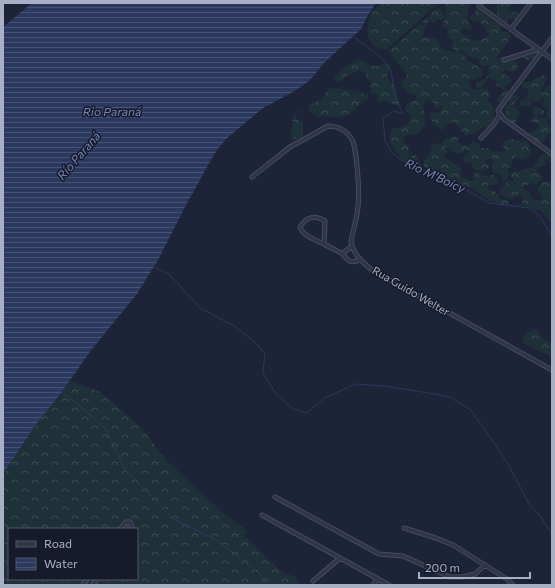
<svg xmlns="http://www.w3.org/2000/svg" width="555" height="588" font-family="Commissioner,sans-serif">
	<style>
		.forest { fill: url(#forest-crowns); fill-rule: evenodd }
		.water { fill: url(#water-rules) }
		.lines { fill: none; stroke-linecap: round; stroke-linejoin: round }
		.stream { stroke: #2c395e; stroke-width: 1 }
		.minor-casing { stroke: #4d5365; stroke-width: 5 }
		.minor { stroke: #303647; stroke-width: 3.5 }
		.labels { text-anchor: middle; stroke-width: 3; stroke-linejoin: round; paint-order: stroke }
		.street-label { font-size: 11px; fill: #a9b0c5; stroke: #161b2b }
		.water-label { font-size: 12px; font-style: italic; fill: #7687b5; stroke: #161b2b }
	</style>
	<defs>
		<pattern id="forest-crowns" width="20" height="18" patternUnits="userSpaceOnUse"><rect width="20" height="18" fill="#1f3138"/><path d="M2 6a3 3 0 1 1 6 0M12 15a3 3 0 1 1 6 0" fill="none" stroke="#3d4c53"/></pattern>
		<pattern id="water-rules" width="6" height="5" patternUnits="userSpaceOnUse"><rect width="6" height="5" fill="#2c395e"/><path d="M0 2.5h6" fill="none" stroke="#485374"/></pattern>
	</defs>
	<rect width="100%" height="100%" fill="#1d2437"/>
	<path class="forest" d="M380 3H437L435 6 387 49H380L374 45 369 39 367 31 370 16Z
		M445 3H462L463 4H466L470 7 467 12 468 15 467 21 469 23 472 27 469 30 463 27 460 32C466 35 473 43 481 40 484 39 487 36 489 34 484 27 483 20 472 21L469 18 472 15 475 14V10L479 7 483 10 484 15 489 17 493 22 501 23 503 26 499 28 501 31 510 33V38L495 59 527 52 538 51C536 57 532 60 527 61L524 57 514 60 518 63V66L516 70 512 72 505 70 502 73 505 75 512 79 511 83 506 86 505 88 509 91C506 96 504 101 498 102L496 101 504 90 497 86 495 81 488 77 484 84 481 89H487L491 96 487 101 493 106 494 118 488 127C479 127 480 130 473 134 472 134 467 135 466 136L459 127 453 122 447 125 441 130 429 118 431 112 440 113 443 105 439 108H434V103L428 99 423 105C425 120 429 124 416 135H407L402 138 405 144 409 147 408 152 410 154 415 155 419 160 421 165 417 168 403 161C401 156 397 154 395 150 393 146 393 145 390 142L389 135 393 128C403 128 406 126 412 118L410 114 405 110 407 104 415 100 417 95C408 93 406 92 401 83L407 76 403 68 397 63 389 51 419 24 424 25 423 23V21L426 18H429C430 14 435 9 439 8L441 9 445 17C442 20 440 21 437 19L435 22 433 23 430 21C424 24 424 31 423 37L437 39 442 49 453 52 457 51 452 48 453 40 447 36 448 29 442 26C443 22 446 18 446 13 446 10 445 7 445 3ZM462 50 468 56 479 59 480 65 485 67 489 64 488 69 489 75 481 81 476 82 477 86 480 89 472 90 470 83 466 82 482 77 483 69 468 61 464 55 458 52Z
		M498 3H512L511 7 507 9 510 13 516 12 518 14 516 19H509L507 22 497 15V5Z
		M357 60C365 59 369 67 376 66 380 66 383 64 386 63L391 67 387 76 388 79 395 87 396 93 400 103 398 106 384 100 378 103 377 94 374 93 370 94 371 91 370 86 372 83C366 80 367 72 360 70 356 71 351 74 347 76 344 79 342 81 338 82L335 80 334 77C341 71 349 64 357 60Z
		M543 75 548 78C545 82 542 88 541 92H543L547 86H552V89L549 92 550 94H552V119H547L548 124 552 128C552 132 549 134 546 136V138L543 142H536L528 134 529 132C534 131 538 130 540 125L530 121 534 116 532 111 533 107 535 106 544 110V114L541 115H538L537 118H546V117L548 113 547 111 549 108 543 107 542 103 544 102V98H541L539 101 536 102 532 100 531 101 532 103 530 106H522L519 102C522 99 526 99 529 95L527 88 523 89 521 84 523 82H531L537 77 540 78Z
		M330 88C344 89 356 90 369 96L368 99C359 102 354 112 346 116 341 119 335 117 330 117 321 116 311 118 308 106 312 103 317 102 321 99 325 96 325 91 330 88Z
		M514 95H517L519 97 512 107H516L520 114 515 119 517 122 514 124 510 123 509 120 505 115V112L508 110 506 109 505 105 510 103 509 100 511 96Z
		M300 110V111L296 114 295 118 297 120 303 121C303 126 302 131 303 136L301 138 293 139 290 135 293 125V116L297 111Z
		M455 136 459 138 457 141 462 145 468 146 473 141 477 143 481 148C487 148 489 148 493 152L498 151 504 153 506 150 502 146 503 142C514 137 513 140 522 142L524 141H527C532 149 532 153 525 159H520L516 156 513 159 511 167 508 169 509 172C509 176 508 179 504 181H502V175L494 173 492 171V165L494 160 492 158 486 160 485 162 489 165V168C483 171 477 171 472 167L473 164 472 162 464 163V157L468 152 466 149 462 153 457 154C453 152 449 147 445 147L447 152 443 155C448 162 455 163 461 168V175L463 178 471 181 474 180 473 176 476 172H479L482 176 494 175 497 178 498 181 497 184C493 186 489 184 486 186L490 190C496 190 498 195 500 199L508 201 509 204 501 205 496 202 490 201 472 188 464 187 446 177 434 173 428 170 424 166V161C432 153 430 155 432 144L436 143 443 145 442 142 445 139Z
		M546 153H550L552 156V162L549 160 545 159 546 164 539 167 535 168 537 170V172L540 174 543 177 542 180 539 181 536 186 531 183 527 185H525L523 187 525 191C530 191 531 194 531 198L536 200H542L543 196 537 190C540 184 541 183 547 181L551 184 552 183V225C548 220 546 215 540 210H536L523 205 522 200 523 196 519 194C513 200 508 198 501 195L499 191C504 188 504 183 509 180L513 181 514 178 510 176 511 172H515L534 167 535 163H539L538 159 541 155Z
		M536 329 543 339 552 343V357L523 343V338L527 333Z
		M70 381 100 392 141 427 167 461 222 512 247 531 244 535 282 572 296 577 299 585H3V474L34 427 61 393ZM9 529H137V579H9Z"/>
	<path class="water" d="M32 3H376L367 17 361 29 325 62 308 82 293 92 263 108 226 139 217 150 208 165 184 209 158 260 137 294 92 349 61 393 34 427 3 474V27Z"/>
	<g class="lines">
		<path class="stream" d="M353 36 383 59 391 71 395 96 403 114 394 111 383 118 385 140 391 152 406 163 438 176 458 185 489 203 530 208 539 215 552 236
			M153 267 169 274 200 308 236 327 258 345 265 354 263 373 276 394 293 409 307 413 324 398 356 384 384 386 435 394 450 397 471 410 507 462 529 504 540 516 552 534
			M62 393 74 401 105 428 126 471 172 518 218 541 262 576 267 585"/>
		<g class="minor-casing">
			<path id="minor" d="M481 3 479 6 552 59
				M511 29 531 3
				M552 38 499 109 498 111 504 119 552 154
				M504 60 539 49
				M481 138 494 124 500 114
				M252 177 290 147 328 126C339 126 349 132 353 142 355 147 355 153 356 157 358 174 360 190 358 207 357 219 353 230 351 241 353 254 362 262 372 270L552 370
				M324 244C316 240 303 236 300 227 307 216 314 215 325 221L324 244C329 247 336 250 341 253 349 259 348 265 360 260
				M342 254 352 246
				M275 497 379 554 403 556 450 577H462L475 574 485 565
				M262 515 389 585
				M404 528 436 538 453 545 507 579 513 585
				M120 529 126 522H130L132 527 131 529
				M313 581 340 558
				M83 585 87 579
				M93 585 97 579
				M373 585 378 579"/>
		</g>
		<use href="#minor" class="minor"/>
	</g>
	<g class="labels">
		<g class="street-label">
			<text transform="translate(411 291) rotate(30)" y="4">Rua Guido Welter</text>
		</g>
		<g class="water-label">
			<text x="112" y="116">Rio Paraná</text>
			<text transform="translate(79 156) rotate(-49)" y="4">Río Paraná</text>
			<text transform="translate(435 176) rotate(25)" y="4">Rio M'Boicy</text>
		</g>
	</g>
	<rect width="555" height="588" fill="none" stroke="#a9b0c5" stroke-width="8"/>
	<rect x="8" y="528" width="130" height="52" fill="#161b2b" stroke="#515769"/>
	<rect x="16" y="541" width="20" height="6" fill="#303647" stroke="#515769"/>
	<text x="44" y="548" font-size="12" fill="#a9b0c5">Road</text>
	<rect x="16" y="558" width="20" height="12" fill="url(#water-rules)" stroke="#515769"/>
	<text x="44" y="568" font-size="12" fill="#a9b0c5">Water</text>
	<path d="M419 572v6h111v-6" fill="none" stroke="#a9b0c5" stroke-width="2"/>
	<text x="425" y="572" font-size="12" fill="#a9b0c5" stroke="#161b2b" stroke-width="3" paint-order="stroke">200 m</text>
</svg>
